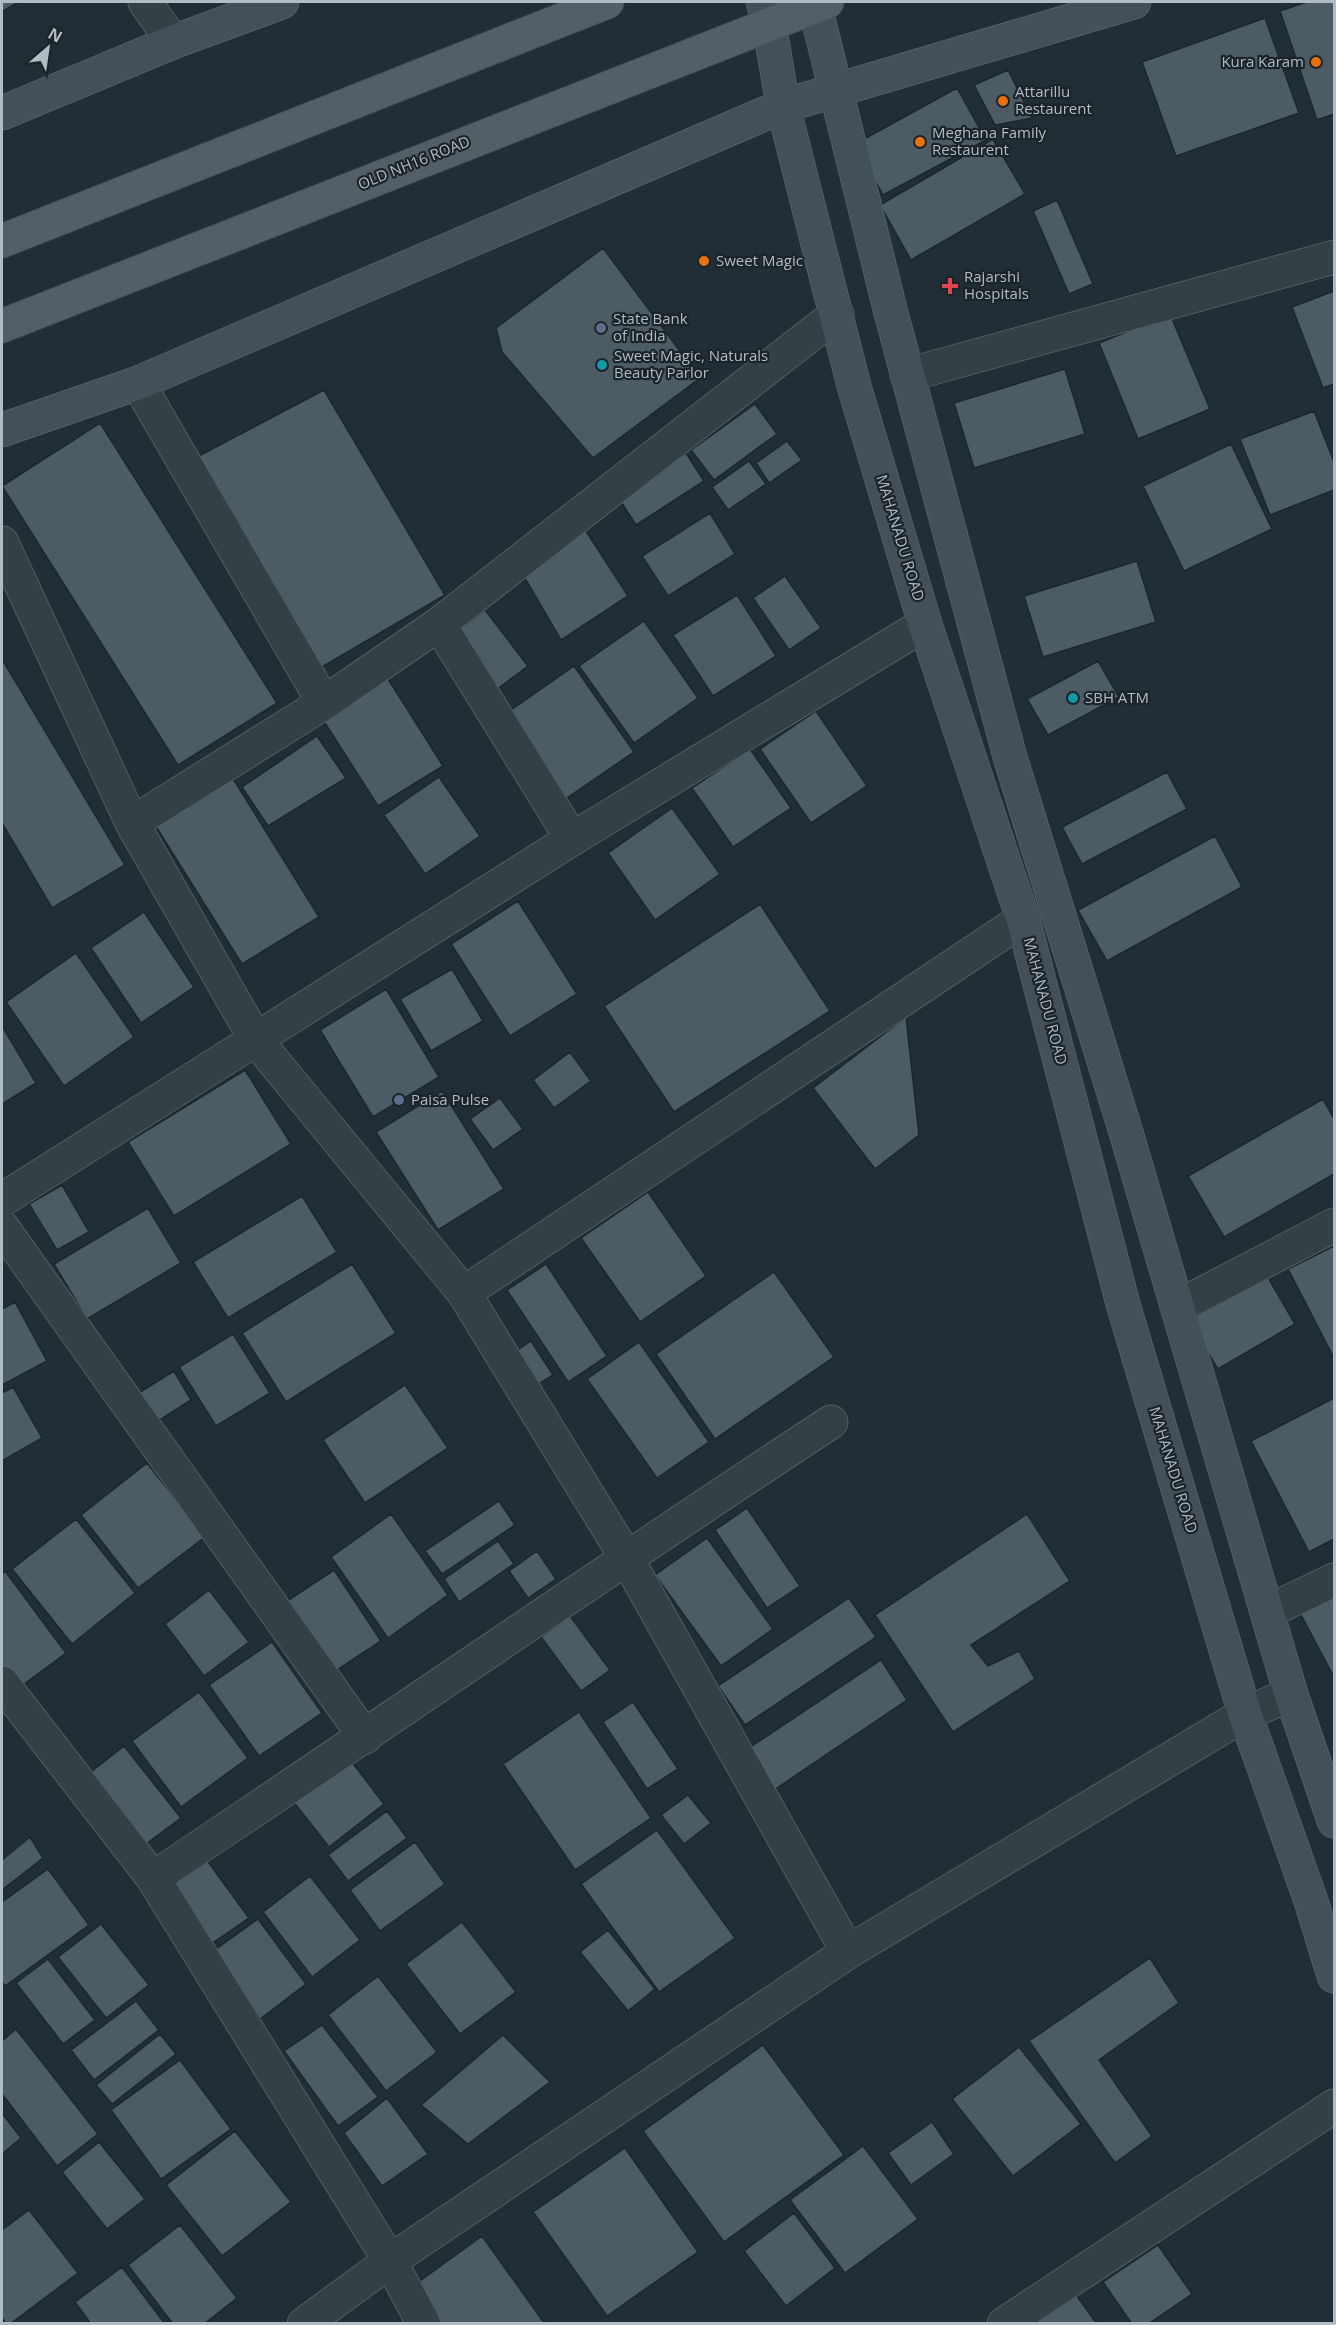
<svg xmlns="http://www.w3.org/2000/svg" width="1336" height="2325" font-family="'Open Sans',sans-serif">
	<style>
		.building { fill: #4d5b64; stroke: #1d262d; stroke-width: 1.5 }
		.lines { fill: none; stroke-linecap: round; stroke-linejoin: round }
		.street-casing { stroke: #535d64; stroke-width: 35 }
		.secondary-casing { stroke: #535d64; stroke-width: 35 }
		.primary-casing { stroke: #424b53; stroke-width: 35 }
		.street { stroke: #354046; stroke-width: 33 }
		.secondary { stroke: #445059; stroke-width: 33 }
		.primary { stroke: #535f67; stroke-width: 33 }
		.food-dot { fill: #e8710a; stroke: #1b242b; stroke-width: 2 }
		.health-dot { fill: #e0444e; stroke: #1b242b; stroke-width: 2 }
		.service-dot { fill: #5c6f8a; stroke: #1b242b; stroke-width: 2 }
		.culture-dot { fill: #0f9aa8; stroke: #1b242b; stroke-width: 2 }
		.labels { text-anchor: middle; stroke-width: 4.5; stroke-linejoin: round; paint-order: stroke }
		.poi-label { font-size: 15px; fill: #b0bbc3; stroke: #1b242b; text-anchor: start }
		.street-label { font-size: 15px; fill: #b0bbc3; stroke: #1b242b }
	</style>
	<rect width="100%" height="100%" fill="#222e36"/>
	<path class="building" d="M2 2H18L2 12Z
		M1307 2H1334V114L1317 120 1280 11Z
		M1265 18 1299 113 1176 156 1142 62Z
		M1008 70 1032 118 995 125 974 85Z
		M957 88 986 140 883 195 855 144Z
		M993 139 1025 194 911 260 880 205Z
		M1057 200 1093 284 1069 294 1033 211Z
		M603 248 700 378 593 458 502 352 496 328Z
		M1334 291V384L1323 388 1292 307Z
		M1170 314 1210 409 1138 439 1099 343Z
		M1065 369 1085 434 974 468 954 403Z
		M324 390 445 595 315 671 195 458Z
		M755 404 777 434 714 480 691 450Z
		M1314 411 1334 462V490L1270 515 1240 439Z
		M100 423 277 703 178 765 2 486Z
		M787 441 802 460 769 483 756 463Z
		M1231 444 1272 529 1184 571 1143 486Z
		M686 453 704 481 636 525 618 497Z
		M749 461 766 484 728 510 712 487Z
		M710 513 735 554 668 596 642 556Z
		M584 528 628 596 561 640 523 575Z
		M1137 561 1156 622 1043 657 1024 596Z
		M785 576 821 628 789 650 753 598Z
		M737 595 776 656 713 696 673 635Z
		M485 610 528 666 496 690 453 634Z
		M644 621 698 698 634 743 579 666Z
		M2 659 125 865 52 908 2 823Z
		M1098 661 1119 697 1048 735 1027 699Z
		M574 666 634 752 561 802 501 717Z
		M383 671 443 766 378 806 318 712Z
		M816 711 867 786 811 823 760 749Z
		M317 736 346 778 268 826 242 787Z
		M750 749 791 808 733 847 692 788Z
		M1167 772 1187 809 1082 864 1062 827Z
		M232 777 319 917 242 964 155 825Z
		M439 777 480 836 425 874 384 815Z
		M672 808 720 874 655 920 608 853Z
		M1215 836 1242 887 1107 961 1078 910Z
		M518 901 577 994 510 1036 451 944Z
		M760 904 830 1011 674 1112 604 1006Z
		M144 912 194 987 141 1023 91 948Z
		M76 953 134 1037 64 1086 6 1002Z
		M452 969 483 1021 431 1051 400 999Z
		M386 989 439 1077 373 1117 320 1030Z
		M906 1017 919 1135 875 1169 813 1088Z
		M2 1026 36 1083 2 1104Z
		M570 1052 591 1081 554 1108 533 1080Z
		M245 1070 291 1144 174 1216 128 1142Z
		M442 1091 504 1189 438 1230 376 1132Z
		M500 1098 523 1129 493 1150 470 1119Z
		M1323 1099 1334 1119V1174L1224 1237 1188 1176Z
		M62 1185 89 1232 57 1250 29 1204Z
		M648 1192 706 1276 640 1322 581 1238Z
		M302 1196 337 1252 228 1318 193 1262Z
		M148 1208 181 1263 87 1319 54 1264Z
		M1334 1246V1358L1288 1269Z
		M352 1264 396 1333 286 1402 242 1333Z
		M546 1264 607 1356 568 1382 507 1290Z
		M774 1272 834 1357 715 1439 656 1354Z
		M1266 1274 1295 1324 1218 1369 1187 1319Z
		M15 1302 47 1361 2 1385V1309Z
		M233 1334 270 1393 216 1426 179 1367Z
		M531 1341 553 1375 531 1389 510 1355Z
		M639 1342 709 1442 657 1478 587 1379Z
		M174 1371 191 1400 155 1423 137 1394Z
		M405 1385 448 1448 365 1503 323 1440Z
		M13 1387 42 1438 2 1461V1393Z
		M1334 1398V1539L1309 1552 1251 1441Z
		M147 1463 205 1537 138 1588 81 1515Z
		M499 1501 515 1525 442 1574 425 1551Z
		M747 1508 800 1586 767 1608 715 1530Z
		M391 1514 448 1595 388 1638 331 1557Z
		M1027 1514 1070 1581 971 1645 988 1666 1019 1651 1035 1679 953 1732 875 1615Z
		M76 1519 135 1593 72 1644 12 1569Z
		M707 1538 773 1629 721 1666 655 1575Z
		M498 1541 514 1564 459 1602 444 1579Z
		M537 1551 556 1579 528 1598 509 1571Z
		M334 1570 381 1641 325 1678 278 1607Z
		M5 1571 66 1653 12 1693 2 1679V1574Z
		M209 1590 249 1642 204 1676 165 1624Z
		M1334 1595V1677L1300 1613Z
		M849 1598 876 1637 745 1725 718 1686Z
		M570 1616 610 1670 581 1691 541 1637Z
		M272 1642 322 1713 259 1756 209 1685Z
		M881 1660 907 1700 771 1792 743 1752Z
		M199 1692 248 1758 181 1807 132 1741Z
		M633 1702 678 1769 647 1789 603 1722Z
		M579 1712 651 1818 575 1870 503 1764Z
		M124 1746 181 1818 139 1849 82 1779Z
		M345 1753 384 1804 329 1847 289 1796Z
		M688 1795 711 1823 684 1844 661 1815Z
		M387 1811 407 1838 348 1881 328 1855Z
		M657 1830 735 1938 659 1992 581 1884Z
		M30 1837 43 1858 2 1890V1860Z
		M415 1842 445 1884 380 1931 350 1890Z
		M198 1848 249 1918 208 1946 160 1879Z
		M48 1869 89 1925 5 1986 2 1982V1902Z
		M310 1876 360 1940 312 1977 263 1912Z
		M258 1919 306 1984 260 2019 212 1952Z
		M462 1922 516 1992 460 2034 406 1964Z
		M101 1924 149 1985 106 2018 58 1957Z
		M608 1930 655 1989 628 2011 580 1952Z
		M1150 1958 1179 2003 1099 2060 1152 2136 1115 2163 1029 2041Z
		M48 1959 95 2020 63 2044 16 1983Z
		M378 1976 437 2052 386 2091 328 2015Z
		M136 2001 159 2030 94 2080 71 2050Z
		M322 2025 378 2097 338 2126 284 2051Z
		M16 2029 98 2134 57 2166 2 2094V2041Z
		M160 2034 176 2054 112 2104 96 2085Z
		M503 2035 550 2082 468 2144 421 2105Z
		M763 2045 844 2155 724 2242 643 2131Z
		M1019 2047 1081 2124 1013 2176 952 2099Z
		M180 2060 231 2129 161 2179 111 2110Z
		M387 2098 428 2154 382 2186 344 2133Z
		M2 2113 21 2138 2 2154Z
		M932 2122 954 2154 911 2185 888 2153Z
		M235 2131 291 2202 222 2256 166 2185Z
		M99 2142 145 2199 107 2229 62 2172Z
		M863 2146 918 2219 845 2273 790 2200Z
		M625 2148 698 2252 607 2316 533 2212Z
		M29 2210 78 2273 10 2324H6L2 2317V2230Z
		M794 2213 835 2268 786 2306 744 2251Z
		M180 2225 237 2298 204 2324H173L128 2265Z
		M482 2236 545 2324H440L413 2286Z
		M1158 2245 1192 2294 1148 2324H1132L1103 2282Z
		M122 2267 165 2324H91L75 2302Z
		M1074 2292 1097 2324H1031Z"/>
	<g class="lines">
		<g class="street-casing">
			<path id="street" d="M145 2 173 42
				M907 375 1334 257
				M138 383 324 703
				M2 543 132 823 256 1040 464 1293 626 1557 848 1952 1245 1714 1291 1694
				M439 624 572 839
				M132 823 324 703 439 624 837 314
				M2 1200 572 839 925 624
				M2 1227 365 1737
				M464 1293 1023 919
				M1177 1307 1334 1225
				M1267 1612 1334 1580
				M2 1683 153 1878 390 2261 424 2324
				M153 1878C380 1727 604 1571 831 1422
				M304 2324 390 2261 848 1952
				M1004 2324 1334 2106"/>
		</g>
		<g class="secondary-casing">
			<path id="secondary" d="M763 2 769 23 783 106 854 386 925 624 1023 919 1123 1304 1245 1714 1311 1901 1334 1976
				M814 2 891 313 1010 757 1125 1129 1291 1694 1334 1821
				M2 113 173 42 282 2
				M2 430 138 383 783 106 1134 2"/>
		</g>
		<g class="primary-casing">
			<path id="primary" d="M2 241 607 2
				M2 326 827 2"/>
		</g>
		<use href="#street" class="street"/>
		<use href="#secondary" class="secondary"/>
		<use href="#primary" class="primary"/>
	</g>
	<g class="food-dot">
		<circle cx="1316" cy="62" r="6"/>
		<circle cx="1003" cy="101" r="6"/>
		<circle cx="920" cy="142" r="6"/>
		<circle cx="704" cy="261" r="6"/>
	</g>
	<path class="health-dot" d="M947 277h6v6h6v6h-6v6h-6v-6h-6v-6h6z"/>
	<g class="service-dot">
		<circle cx="601" cy="328" r="6"/>
		<circle cx="399" cy="1100" r="6"/>
	</g>
	<g class="culture-dot">
		<circle cx="602" cy="365" r="6"/>
		<circle cx="1073" cy="698" r="6"/>
	</g>
	<g class="labels">
		<g class="poi-label">
			<text x="1304" y="67" text-anchor="end">Kura Karam</text>
			<text x="1015" y="97">Attarillu<tspan x="1015" dy="17">Restaurent</tspan></text>
			<text x="932" y="138">Meghana Family<tspan x="932" dy="17">Restaurent</tspan></text>
			<text x="716" y="266">Sweet Magic</text>
			<text x="964" y="282">Rajarshi<tspan x="964" dy="17">Hospitals</tspan></text>
			<text x="613" y="324">State Bank<tspan x="613" dy="17">of India</tspan></text>
			<text x="614" y="361">Sweet Magic, Naturals<tspan x="614" dy="17">Beauty Parlor</tspan></text>
			<text x="1085" y="703">SBH ATM</text>
			<text x="411" y="1105">Paisa Pulse</text>
		</g>
		<g class="street-label">
			<text transform="translate(414 163) rotate(-22)" y="5">OLD NH16 ROAD</text>
			<text transform="translate(900 538) rotate(73)" y="5">MAHANADU ROAD</text>
			<text transform="translate(1045 1001) rotate(75)" y="5">MAHANADU ROAD</text>
			<text transform="translate(1173 1470) rotate(73)" y="5">MAHANADU ROAD</text>
		</g>
	</g>
	<rect width="1336" height="2325" fill="none" stroke="#b0bbc3" stroke-width="6"/>
	<g transform="translate(48 48) rotate(29)" stroke="#1b242b" stroke-width="4.5" paint-order="stroke">
	<path d="M0-4.5L10 22L0 15L-10 22Z" fill="#b0bbc3"/>
	<text y="-9" font-size="16" font-weight="bold" text-anchor="middle" fill="#b0bbc3">N</text>
	</g>
</svg>
